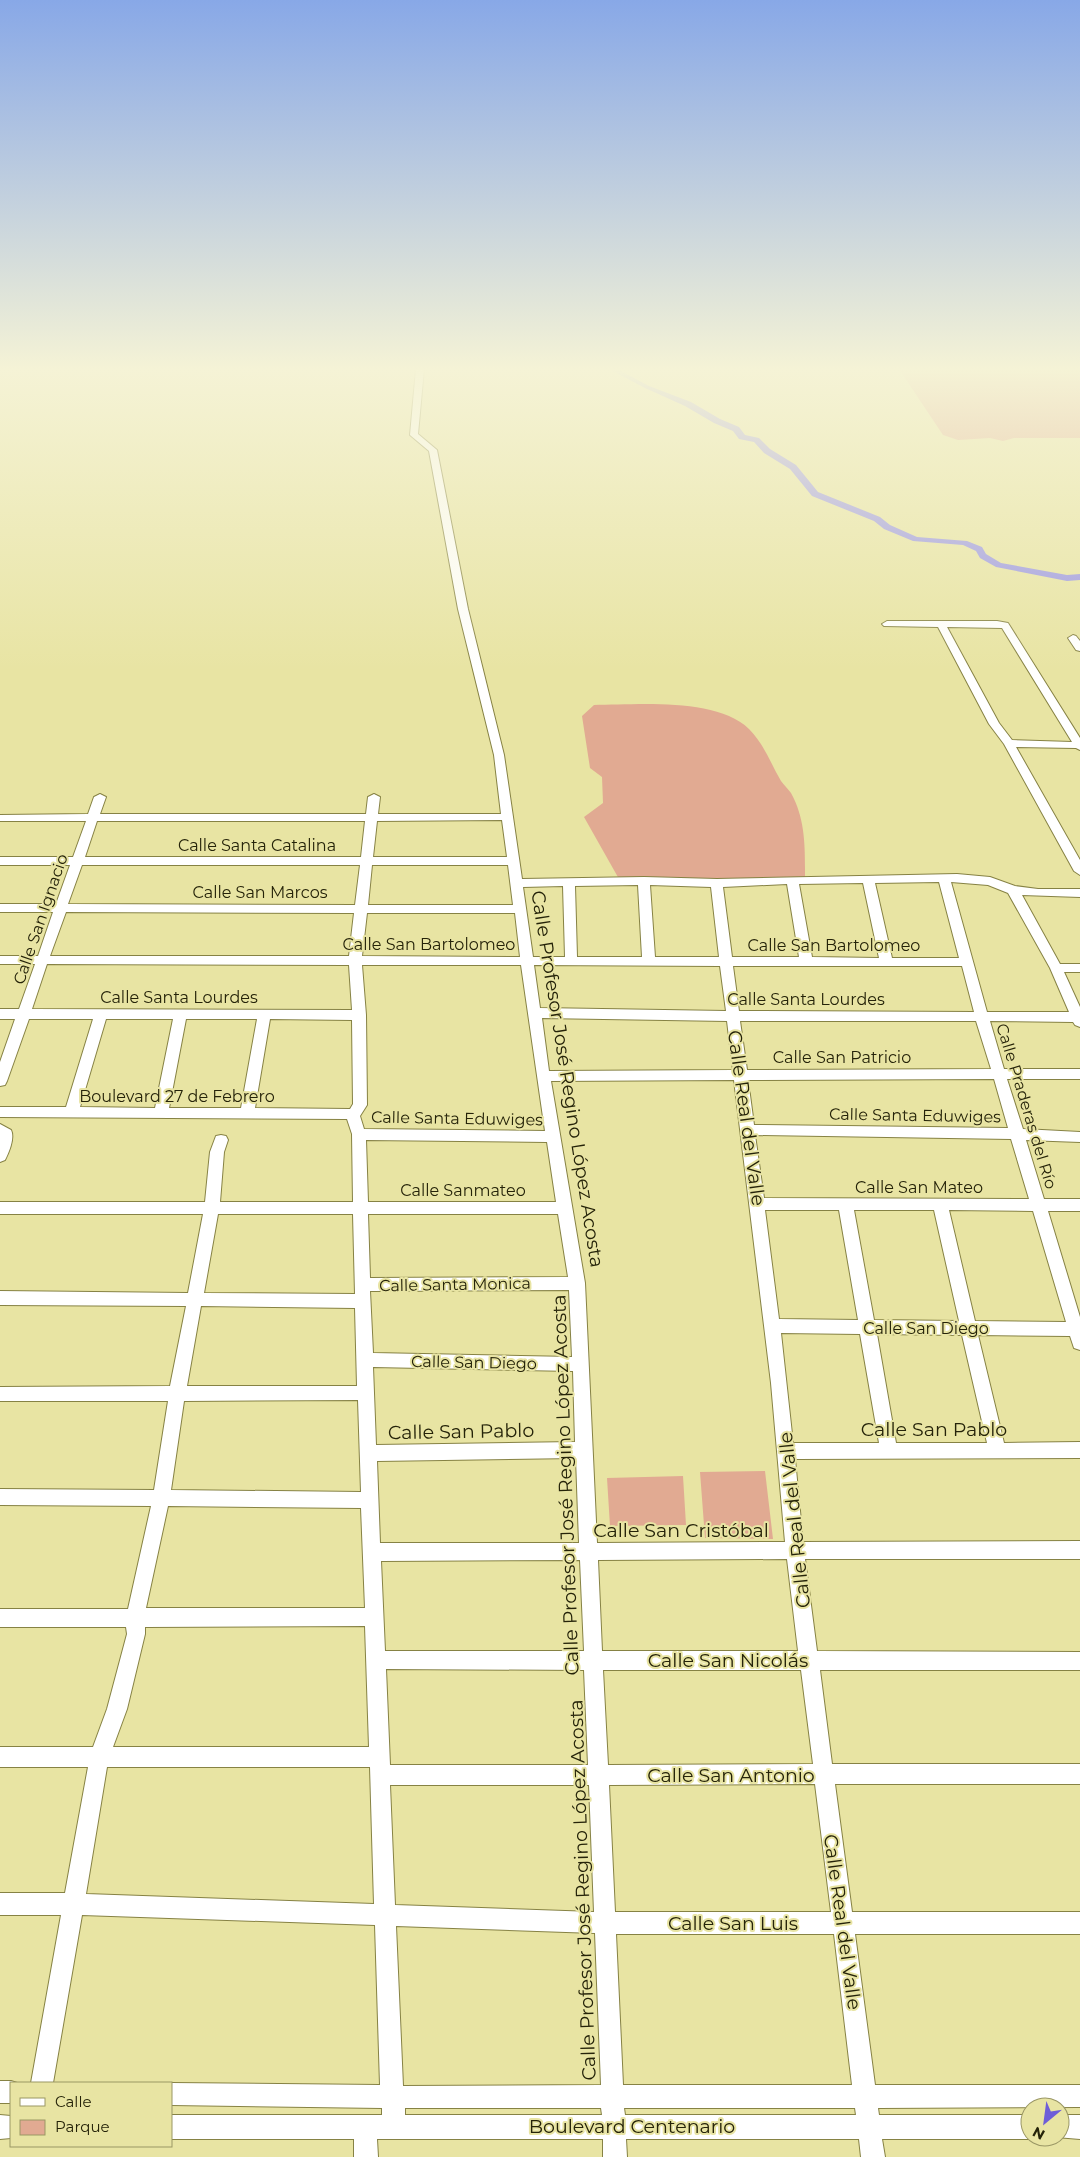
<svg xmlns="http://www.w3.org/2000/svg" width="1080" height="2157" font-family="Montserrat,sans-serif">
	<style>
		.green { fill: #e1aa92 }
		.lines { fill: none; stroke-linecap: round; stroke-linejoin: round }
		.canal { fill: #9995e5; fill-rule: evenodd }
		.minor-casing { stroke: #868244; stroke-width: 2 }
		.minor { fill: #fff; fill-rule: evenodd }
		.labels { text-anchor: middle; stroke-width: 4; stroke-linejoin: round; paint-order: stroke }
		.street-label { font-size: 16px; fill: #252309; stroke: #e8e4a3 }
		.near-street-label { font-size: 19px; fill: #252309; stroke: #e8e4a3 }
	</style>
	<rect width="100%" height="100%" fill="#e8e4a3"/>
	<path class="green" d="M899 369H1080V438H1014L1003 441 990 438 958 440 943 435Z
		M594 705C637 705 716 697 749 729 764 744 771 764 781 781 784 785 788 789 791 793 806 820 805 849 805 879L793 882 619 879 584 817 603 803 602 777 590 768 582 716Z
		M765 1471 773 1539 705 1538 700 1472Z
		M683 1476 686 1525 610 1526 607 1478Z"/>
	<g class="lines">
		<path class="canal" d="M609 369H617L649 386 691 402 720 419 739 427 745 435 759 438 770 449 796 465 818 492 880 517 890 525 917 537 967 541 982 547 986 554 1001 563 1067 575 1080 574V580L1067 581 996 567 980 558 976 551 963 545 913 541 884 529 874 521 812 496 790 469 764 453 754 442 739 439 733 431 714 423 685 406 645 388Z"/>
		<g class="minor-casing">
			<path id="minor" d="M416 369H424L418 434 437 450 468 609 504 755 522 879 644 877 717 879 957 874 990 877 1015 886 1038 889H1080V897L1022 895 1060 964H1080V972H1064L1080 1007V1027L1075 1025 1073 1022 990 1021 1004 1069H1080V1079H1007L1023 1129 1080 1132V1142L1026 1140 1044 1199H1080V1211H1048L1080 1317V1350L1074 1348 1070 1336 978 1335 1004 1443 1080 1442V1458L795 1459 803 1542 1080 1541V1559H805L817 1651 1080 1652V1670H820L832 1764H1080V1784H835L852 1912H1080V1934H855L875 2085H1080V2107L878 2108 879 2115H1030V2137H1034L1030 2139H882L885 2157H861L859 2139H626L627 2157H603V2139H377L378 2157H354V2139H171V2115H382V2108L171 2105V2083H170H171L380 2085 375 1925 82 1915 53 2083H31L61 1915H0V1893H65L88 1767H0V1747H93L107 1709 127 1634 126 1627H0V1609H128L151 1506 0 1505V1489L154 1490 168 1401H0V1387L170 1386 186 1306 0 1305V1291L188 1293 203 1214H0V1202H205L210 1152 216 1136 221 1135 226 1136 228 1140 224 1152 220 1202H353L352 1134 347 1119 0 1117V1107H66L93 1019H29L7 1081 5 1085 0 1086V1062L15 1019H0V1009H19L35 964H0V956H38L53 912H0V904H56L70 865H0V857H73L86 821H0V815L88 814 94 797 100 794 106 797 100 814H366L368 797 374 794 380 797 378 814H501L494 755 458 609 429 451 410 435ZM502 820 507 857H373L377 821ZM97 821H365L361 857H85ZM82 865H360L355 905 68 904ZM372 865H508L513 905H368ZM939 882 959 958H892L875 883ZM951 882 988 885 1008 893 1050 968 1069 1012H987ZM863 883 879 958 812 957 799 884ZM787 884 799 957H732L723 887ZM638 885 642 957H577L575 886ZM650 885 711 887 719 957H655ZM563 886 565 957H533L523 887ZM66 912 354 913 349 956H50ZM367 913H515L520 957 362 956ZM47 964 349 965 352 1010 32 1009ZM362 965H521L545 1131 364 1129 360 1116 367 1105 366 1015ZM534 965 720 966 726 1011 540 1008ZM733 966H962L974 1012 739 1011ZM542 1018 727 1021 733 1070 549 1071ZM106 1019H173L155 1108 80 1107ZM186 1019H257L241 1108H169ZM270 1019 352 1020 353 1104 350 1109 255 1108ZM740 1021H976L991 1069 747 1070ZM994 1079 1008 1128 754 1125 748 1080ZM734 1080 771 1383 785 1542 597 1543 585 1283 551 1081ZM755 1135 1011 1139 1029 1199 764 1198ZM366 1140 547 1142 556 1202H368ZM765 1210H839L858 1320 779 1319ZM854 1210H934L959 1321 874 1320ZM949 1210 1033 1211 1066 1322 975 1321ZM218 1214H353L355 1294 204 1293ZM368 1214H558L568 1277 370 1278ZM569 1290 572 1357 373 1353 370 1291ZM201 1306 355 1308 357 1386H187ZM781 1333 860 1334 879 1443H793ZM877 1334 962 1335 987 1443H896ZM373 1367 573 1371 575 1442 376 1445ZM358 1400 361 1492 171 1490 184 1401ZM576 1458 579 1543H380L377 1461ZM168 1506 361 1508 365 1608H146ZM787 1559 798 1651H602L598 1560ZM580 1560 584 1651H385L381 1561ZM365 1626 369 1747H113L127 1709 145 1634V1627ZM386 1669 584 1670 588 1765H390ZM603 1670H801L813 1764 608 1765ZM107 1767H370L374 1904 86 1894ZM815 1784 831 1912H615L609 1785ZM390 1785H589L594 1912 395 1905ZM396 1926 595 1933 601 2085 403 2086ZM616 1934H834L852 2085H623ZM405 2108H601L602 2115H405ZM624 2108H855L856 2115H625Z
				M887 621H997L1008 623 1080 738V750L1076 748 1016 747 1080 860V875L1074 871 1004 744 989 724 938 627 884 626 882 624ZM947 627 1002 628 1072 742 1012 740 999 723Z
				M1073 635 1076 636 1080 641V651L1076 650 1068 638Z
				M0 1124 11 1130C15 1138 9 1152 5 1160L0 1162Z
				M0 2081H11L17 2083H11V2103H0Z
				M0 2115 11 2116V2138L0 2139Z
				M1060 2115H1080V2139L1056 2137H1060Z"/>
		</g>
		<use href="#minor" class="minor"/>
	</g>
	<linearGradient id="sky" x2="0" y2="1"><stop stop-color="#88a8e7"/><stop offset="0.55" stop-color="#f5f3d6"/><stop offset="1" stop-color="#f5f3d6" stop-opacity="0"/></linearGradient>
	<rect width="1080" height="671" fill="url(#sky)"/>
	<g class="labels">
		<g class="street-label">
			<text x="257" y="851">Calle Santa Catalina</text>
			<text x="260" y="898">Calle San Marcos</text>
			<text transform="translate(40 919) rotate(-71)" y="6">Calle San Ignacio</text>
			<text x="429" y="950">Calle San Bartolomeo</text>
			<text x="834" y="951">Calle San Bartolomeo</text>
			<text x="179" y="1003">Calle Santa Lourdes</text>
			<text x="806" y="1005">Calle Santa Lourdes</text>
			<text x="842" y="1063">Calle San Patricio</text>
			<text x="177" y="1102">Boulevard 27 de Febrero</text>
			<text transform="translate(1027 1106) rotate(73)" y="6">Calle Praderas del Río</text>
			<text transform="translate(915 1115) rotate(1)" y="6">Calle Santa Eduwiges</text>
			<text transform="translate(457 1118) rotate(1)" y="6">Calle Santa Eduwiges</text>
			<text x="919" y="1193">Calle San Mateo</text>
			<text x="463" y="1196">Calle Sanmateo</text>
			<text transform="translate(455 1284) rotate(-1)" y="6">Calle Santa Monica</text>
			<text x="926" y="1334">Calle San Diego</text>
			<text transform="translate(474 1362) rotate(1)" y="6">Calle San Diego</text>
		</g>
		<g class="near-street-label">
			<text transform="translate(568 1079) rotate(81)" y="7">Calle Profesor José Regino López Acosta</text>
			<text transform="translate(747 1118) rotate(82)" y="7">Calle Real del Valle</text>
			<text x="934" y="1436">Calle San Pablo</text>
			<text transform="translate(461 1431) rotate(-1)" y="7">Calle San Pablo</text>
			<text transform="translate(565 1485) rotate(-92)" y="7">Calle Profesor José Regino López Acosta</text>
			<text transform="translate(794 1520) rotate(-96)" y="7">Calle Real del Valle</text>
			<text x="681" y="1537">Calle San Cristóbal</text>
			<text x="728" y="1667">Calle San Nicolás</text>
			<text x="731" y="1782">Calle San Antonio</text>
			<text transform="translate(582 1890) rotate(-92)" y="7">Calle Profesor José Regino López Acosta</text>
			<text transform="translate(843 1922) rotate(82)" y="7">Calle Real del Valle</text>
			<text x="733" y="1930">Calle San Luis</text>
			<text x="632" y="2133">Boulevard Centenario</text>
		</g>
	</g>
	<rect x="10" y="2082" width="162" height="65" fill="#e8e4a3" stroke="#9a9765"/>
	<rect x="20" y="2098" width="25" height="8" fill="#ffffff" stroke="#9a9765"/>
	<text x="55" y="2107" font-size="15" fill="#252309">Calle</text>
	<rect x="20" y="2120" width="25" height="15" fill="#e1aa92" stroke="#9a9765"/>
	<text x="55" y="2132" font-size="15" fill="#252309">Parque</text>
	<g transform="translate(1045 2122) rotate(209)"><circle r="24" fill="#e8e4a3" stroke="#9a9765"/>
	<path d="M0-4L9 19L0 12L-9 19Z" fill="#6e5ed8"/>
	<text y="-8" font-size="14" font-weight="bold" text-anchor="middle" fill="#252309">N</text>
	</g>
</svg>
